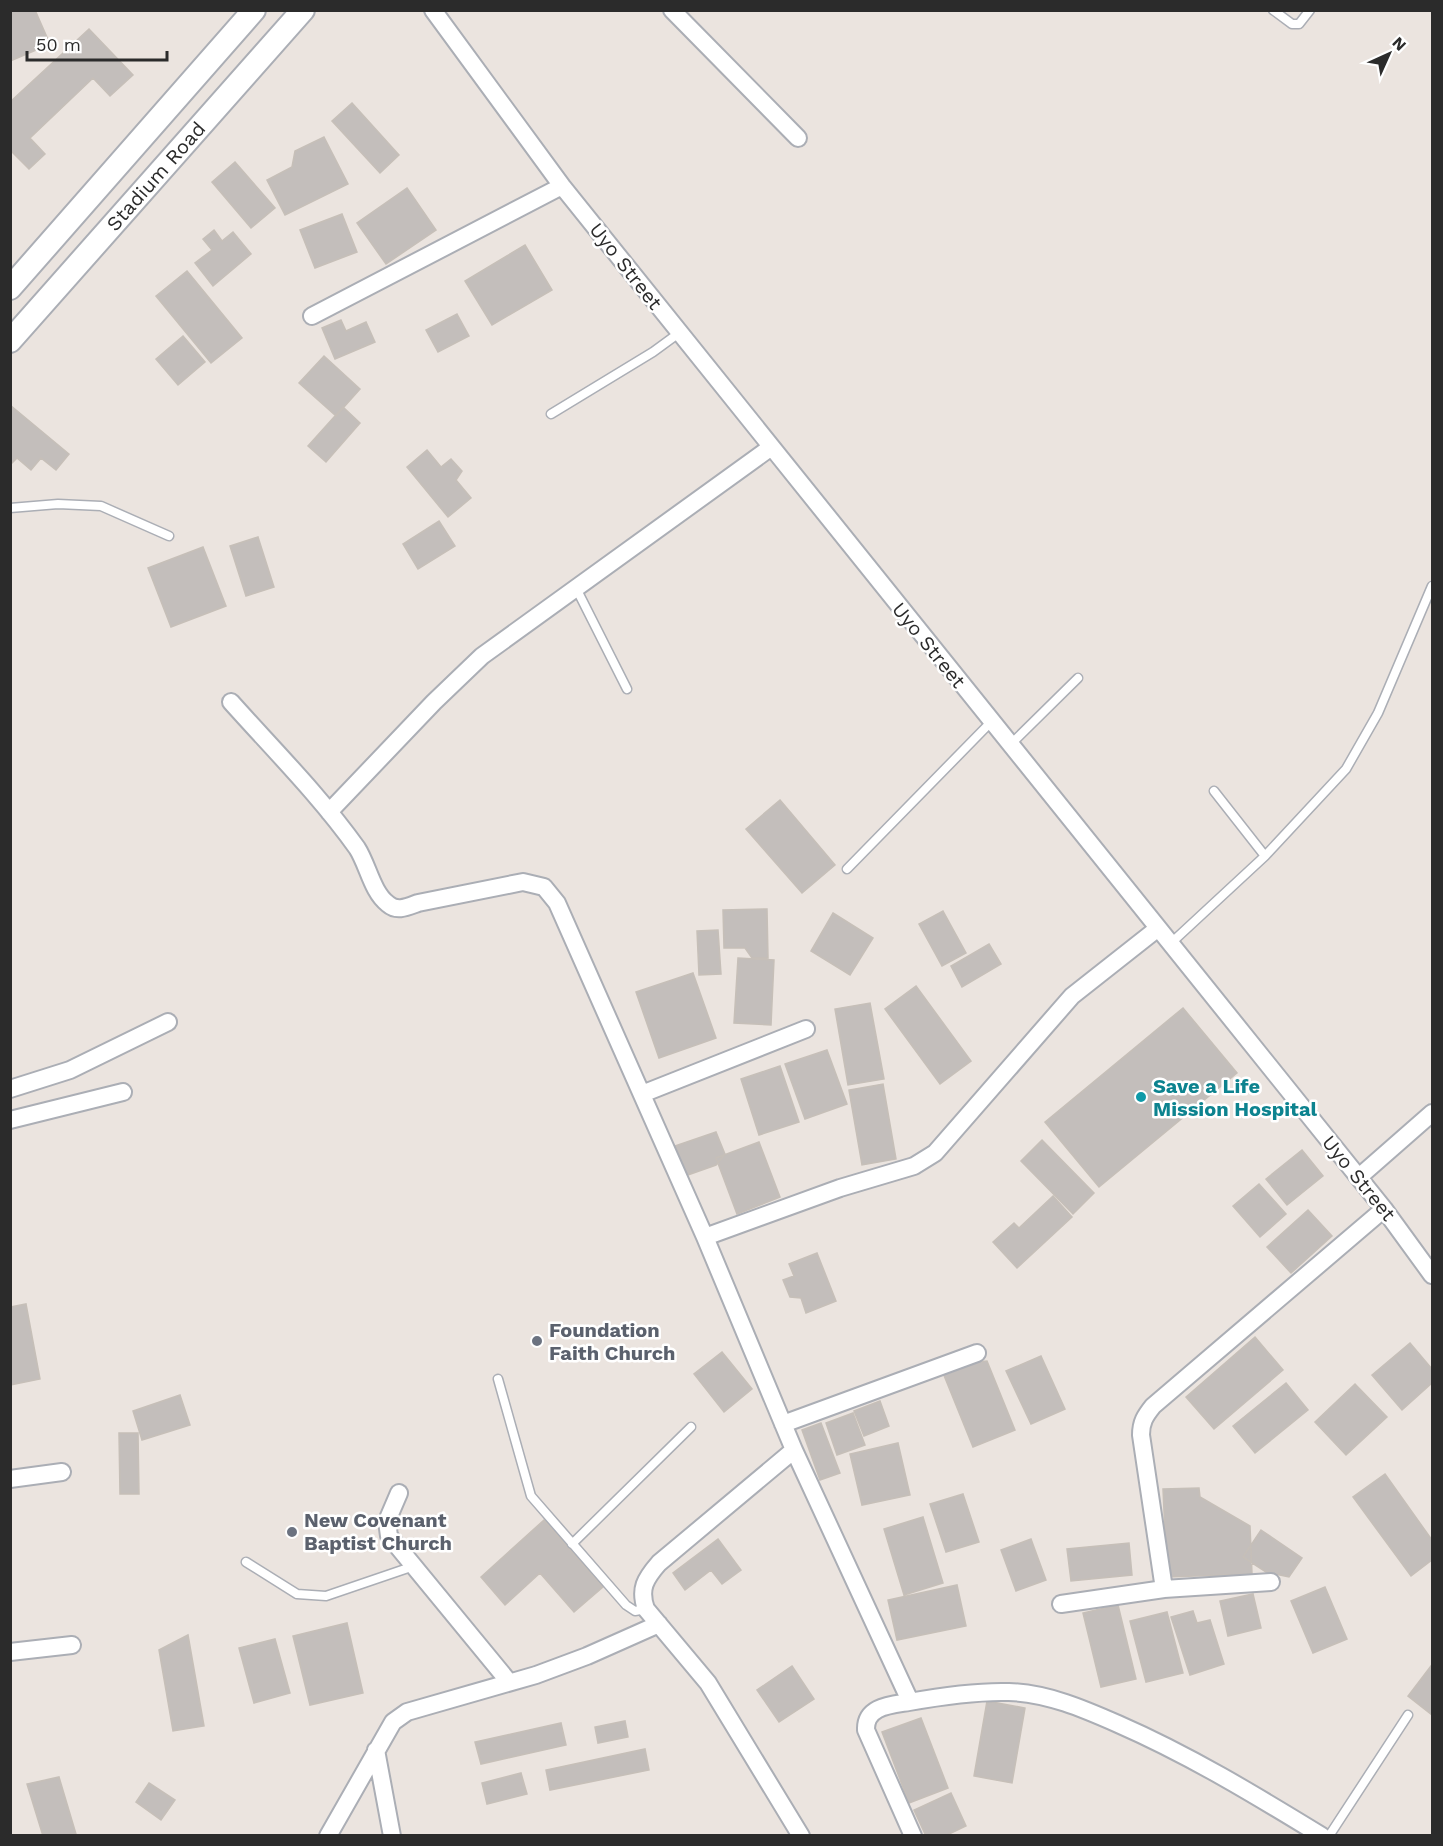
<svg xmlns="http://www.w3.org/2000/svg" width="1443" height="1846" font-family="'Work Sans',sans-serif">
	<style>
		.building { fill: #c3bebb; stroke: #c6bfb8; stroke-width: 1.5 }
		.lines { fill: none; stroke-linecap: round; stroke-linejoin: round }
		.lane-casing { stroke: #abaeb5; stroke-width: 11 }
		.street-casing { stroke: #abaeb5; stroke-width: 20 }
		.secondary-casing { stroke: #abaeb5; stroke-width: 26 }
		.lane { stroke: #fff; stroke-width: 8 }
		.street { stroke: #fff; stroke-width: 16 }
		.secondary { stroke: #fff; stroke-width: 22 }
		.culture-dot { fill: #0f9aa8; stroke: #fff; stroke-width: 2 }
		.worship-dot { fill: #6b7280; stroke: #fff; stroke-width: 2 }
		.labels { text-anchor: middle; stroke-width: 5; stroke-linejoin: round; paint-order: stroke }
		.street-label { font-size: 20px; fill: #2b2b2b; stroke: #fff }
		.culture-label { font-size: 20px; font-weight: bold; fill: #0d838f; stroke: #fff; text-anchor: start }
		.worship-label { font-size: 20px; font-weight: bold; fill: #5b616d; stroke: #fff; text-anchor: start }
	</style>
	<rect width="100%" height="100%" fill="#ebe4df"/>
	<path class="building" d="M10 10H35L50 44 10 61Z
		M89 29 133 75 110 96 93 78 30 138 45 154 29 169 10 150V102Z
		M352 103 399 155 380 173 332 121Z
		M324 137 348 184 285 215 267 180 292 167 295 151Z
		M235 162 275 208 251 228 212 182Z
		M407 188 436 230 386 264 357 223Z
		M342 214 357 252 315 268 300 230Z
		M214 230 222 241 233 232 251 254 213 286 195 263 212 250 203 239Z
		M525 245 552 290 492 325 465 281Z
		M187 271 242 338 211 363 156 296Z
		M457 314 469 336 438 352 426 330Z
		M341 320 346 331 366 322 375 342 335 359 322 328Z
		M183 336 205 362 178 385 156 359Z
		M324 356 360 389 336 416 299 383Z
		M10 405 69 454 56 470 41 458 31 470 17 458 10 465Z
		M343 407 360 423 326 462 308 446Z
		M427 450 441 467 451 459 462 471 456 480 471 498 448 517 407 467Z
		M439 521 455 546 418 569 403 544Z
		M258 537 274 587 246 596 230 546Z
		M203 547 226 606 171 627 148 568Z
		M780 800 835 865 802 893 746 829Z
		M767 909 768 958H752L745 948H724L723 910Z
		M943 911 966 953 942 966 919 924Z
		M833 913 873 938 850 975 811 951Z
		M718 930 721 974 699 975 697 931Z
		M989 944 1001 964 962 987 951 966Z
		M738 958 774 960 771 1025 734 1023Z
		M693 973 716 1038 659 1058 636 992Z
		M916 986 971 1061 940 1084 885 1009Z
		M870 1003 884 1079 848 1085 835 1009Z
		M1183 1008 1237 1073 1099 1187 1045 1122Z
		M827 1050 847 1104 805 1119 785 1064Z
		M780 1066 799 1122 759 1135 741 1079Z
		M883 1084 896 1159 862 1165 849 1090Z
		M716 1132 725 1154 716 1165 685 1176 675 1146Z
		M1042 1140 1094 1193 1073 1214 1021 1161Z
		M759 1142 780 1197 737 1214 716 1158Z
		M1302 1150 1323 1176 1287 1205 1266 1179Z
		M1259 1184 1286 1214 1260 1237 1233 1206Z
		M1053 1196 1072 1217 1017 1268 993 1242 1014 1223 1019 1228Z
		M1308 1210 1332 1236 1291 1273 1267 1247Z
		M817 1253 836 1301 806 1313 801 1298 790 1297 783 1280 794 1276 789 1264Z
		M26 1304 40 1379 10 1385V1307Z
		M1255 1337 1283 1370 1214 1429 1186 1397Z
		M1410 1343 1432 1369V1383L1402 1410 1372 1375Z
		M722 1352 752 1389 724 1412 694 1374Z
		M1041 1356 1065 1409 1031 1424 1006 1371Z
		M987 1361 1015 1430 973 1447 943 1373 968 1363Z
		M1286 1383 1308 1410 1255 1453 1233 1426Z
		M1355 1384 1387 1417 1346 1455 1315 1422Z
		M180 1395 190 1425 142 1440 133 1411Z
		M880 1401 889 1426 864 1436 854 1411Z
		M853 1413 865 1445 837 1455 826 1423Z
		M821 1423 840 1473 820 1480 802 1430Z
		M119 1433H138L139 1494H120Z
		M898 1443 910 1495 862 1505 850 1454Z
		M1385 1474 1432 1540V1560L1411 1576 1353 1497Z
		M1199 1488 1200 1497 1250 1526 1252 1574 1167 1577 1163 1489Z
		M963 1494 979 1542 946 1552 930 1504Z
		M923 1517 943 1583 904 1595 884 1529Z
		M544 1520 603 1587 574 1612 540 1573 505 1605 481 1577Z
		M1261 1530 1302 1558 1289 1577 1266 1572 1243 1557Z
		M718 1539 741 1570 722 1584 711 1570 685 1590 673 1573Z
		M1031 1539 1046 1580 1016 1591 1001 1550Z
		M1129 1543 1132 1575 1071 1581 1067 1549Z
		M957 1585 966 1626 897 1640 888 1600Z
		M1325 1587 1347 1639 1313 1653 1291 1601Z
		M1253 1594 1261 1628 1228 1636 1220 1601Z
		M1118 1605 1136 1679 1101 1687 1083 1613Z
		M1193 1611 1197 1623 1210 1620 1224 1664 1190 1675 1171 1617Z
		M1167 1612 1183 1673 1146 1682 1130 1621Z
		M347 1623 363 1693 310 1705 293 1636Z
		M188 1635 204 1726 173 1731 159 1650Z
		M275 1639 290 1693 254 1703 239 1648Z
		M792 1666 814 1699 779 1722 757 1690Z
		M1431 1666 1432 1667V1715L1408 1696Z
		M987 1701 1025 1708 1012 1783 974 1776Z
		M921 1718 948 1788 909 1803 882 1732Z
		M625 1721 628 1737 598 1743 595 1727Z
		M561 1723 566 1745 481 1764 475 1742Z
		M645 1749 649 1770 550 1790 546 1770Z
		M521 1773 527 1794 487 1804 482 1783Z
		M59 1777 76 1834 43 1836 27 1784Z
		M149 1783 175 1800 161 1820 136 1802Z
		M951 1793 966 1826 945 1836H926L914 1810Z"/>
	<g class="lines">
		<g class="lane-casing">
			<path id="lane" d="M1273 10 1292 24H1299L1310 10
				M551 414 653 352 679 333
				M10 508 58 504 101 506 169 536
				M576 588 627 689
				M1010 745 1078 678
				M1214 791 1265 856
				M847 869 991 722
				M1170 944 1265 856 1346 769 1378 713 1432 586
				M498 1379 531 1496 626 1605 635 1611 646 1609
				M572 1544 691 1427
				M246 1562 297 1594 326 1596 414 1566
				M1329 1836 1408 1715"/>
		</g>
		<g class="street-casing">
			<path id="street" d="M433 10 562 186 1384 1209 1432 1275
				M672 10 798 138
				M312 316 562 186
				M231 702C273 749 320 796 357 848 368 865 372 892 388 904 397 912 407 907 418 903L523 882 544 887 557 903 705 1237 794 1450 910 1701
				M329 812 434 702 482 656 770 448
				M10 1089 70 1070 168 1022
				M642 1094 806 1029
				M10 1120 123 1092
				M1359 1177 1432 1113
				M705 1237 840 1188 914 1166 935 1153 1072 996 1157 929
				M783 1424 977 1353
				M794 1450 659 1563C645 1579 639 1589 646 1609L708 1683 801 1836
				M10 1479 62 1472
				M399 1493 387 1521 389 1536 509 1682
				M1164 1589 1141 1435C1141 1422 1145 1416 1153 1406L1384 1209
				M1061 1604 1164 1589 1271 1582
				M10 1652 72 1645
				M376 1750 392 1836
				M328 1836 393 1722 407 1712 536 1675 587 1656 659 1624
				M913 1836 866 1730C865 1706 891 1705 909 1702 942 1696 976 1691 1009 1692 1047 1693 1084 1709 1118 1724 1189 1755 1255 1795 1322 1836"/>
		</g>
		<g class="secondary-casing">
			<g id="secondary">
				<path d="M10 288 254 10"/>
				<path id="s1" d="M10 341 303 10"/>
			</g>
		</g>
		<use href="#lane" class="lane"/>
		<use href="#street" class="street"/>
		<use href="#secondary" class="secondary"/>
	</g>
	<circle class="culture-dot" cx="1141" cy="1097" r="6"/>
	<g class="worship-dot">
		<circle cx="537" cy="1341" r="6"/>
		<circle cx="292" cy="1532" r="6"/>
	</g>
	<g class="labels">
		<g class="street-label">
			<text dy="7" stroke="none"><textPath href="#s1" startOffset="220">Stadium Road</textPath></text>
			<text transform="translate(626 266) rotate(52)" y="7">Uyo Street</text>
			<text transform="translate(929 645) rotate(51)" y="7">Uyo Street</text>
			<text transform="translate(1359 1178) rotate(51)" y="7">Uyo Street</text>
		</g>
		<g class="culture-label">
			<text x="1153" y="1093">Save a Life<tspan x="1153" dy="23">Mission Hospital</tspan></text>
		</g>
		<g class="worship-label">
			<text x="549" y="1337">Foundation<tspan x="549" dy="23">Faith Church</tspan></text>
			<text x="304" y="1527">New Covenant<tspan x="304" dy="23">Baptist Church</tspan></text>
		</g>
	</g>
	<rect width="1443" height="1846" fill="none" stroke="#2b2b2b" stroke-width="24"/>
	<g transform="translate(1389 54) rotate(45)" stroke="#ffffff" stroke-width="4.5" paint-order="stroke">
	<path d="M0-4.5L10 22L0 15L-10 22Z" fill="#2b2b2b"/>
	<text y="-9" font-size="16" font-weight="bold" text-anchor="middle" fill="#2b2b2b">N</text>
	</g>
	<path d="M27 51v9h140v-9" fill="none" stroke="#2b2b2b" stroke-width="3"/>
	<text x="36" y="51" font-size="18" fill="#2b2b2b" stroke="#ffffff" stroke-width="4.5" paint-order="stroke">50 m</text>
</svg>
